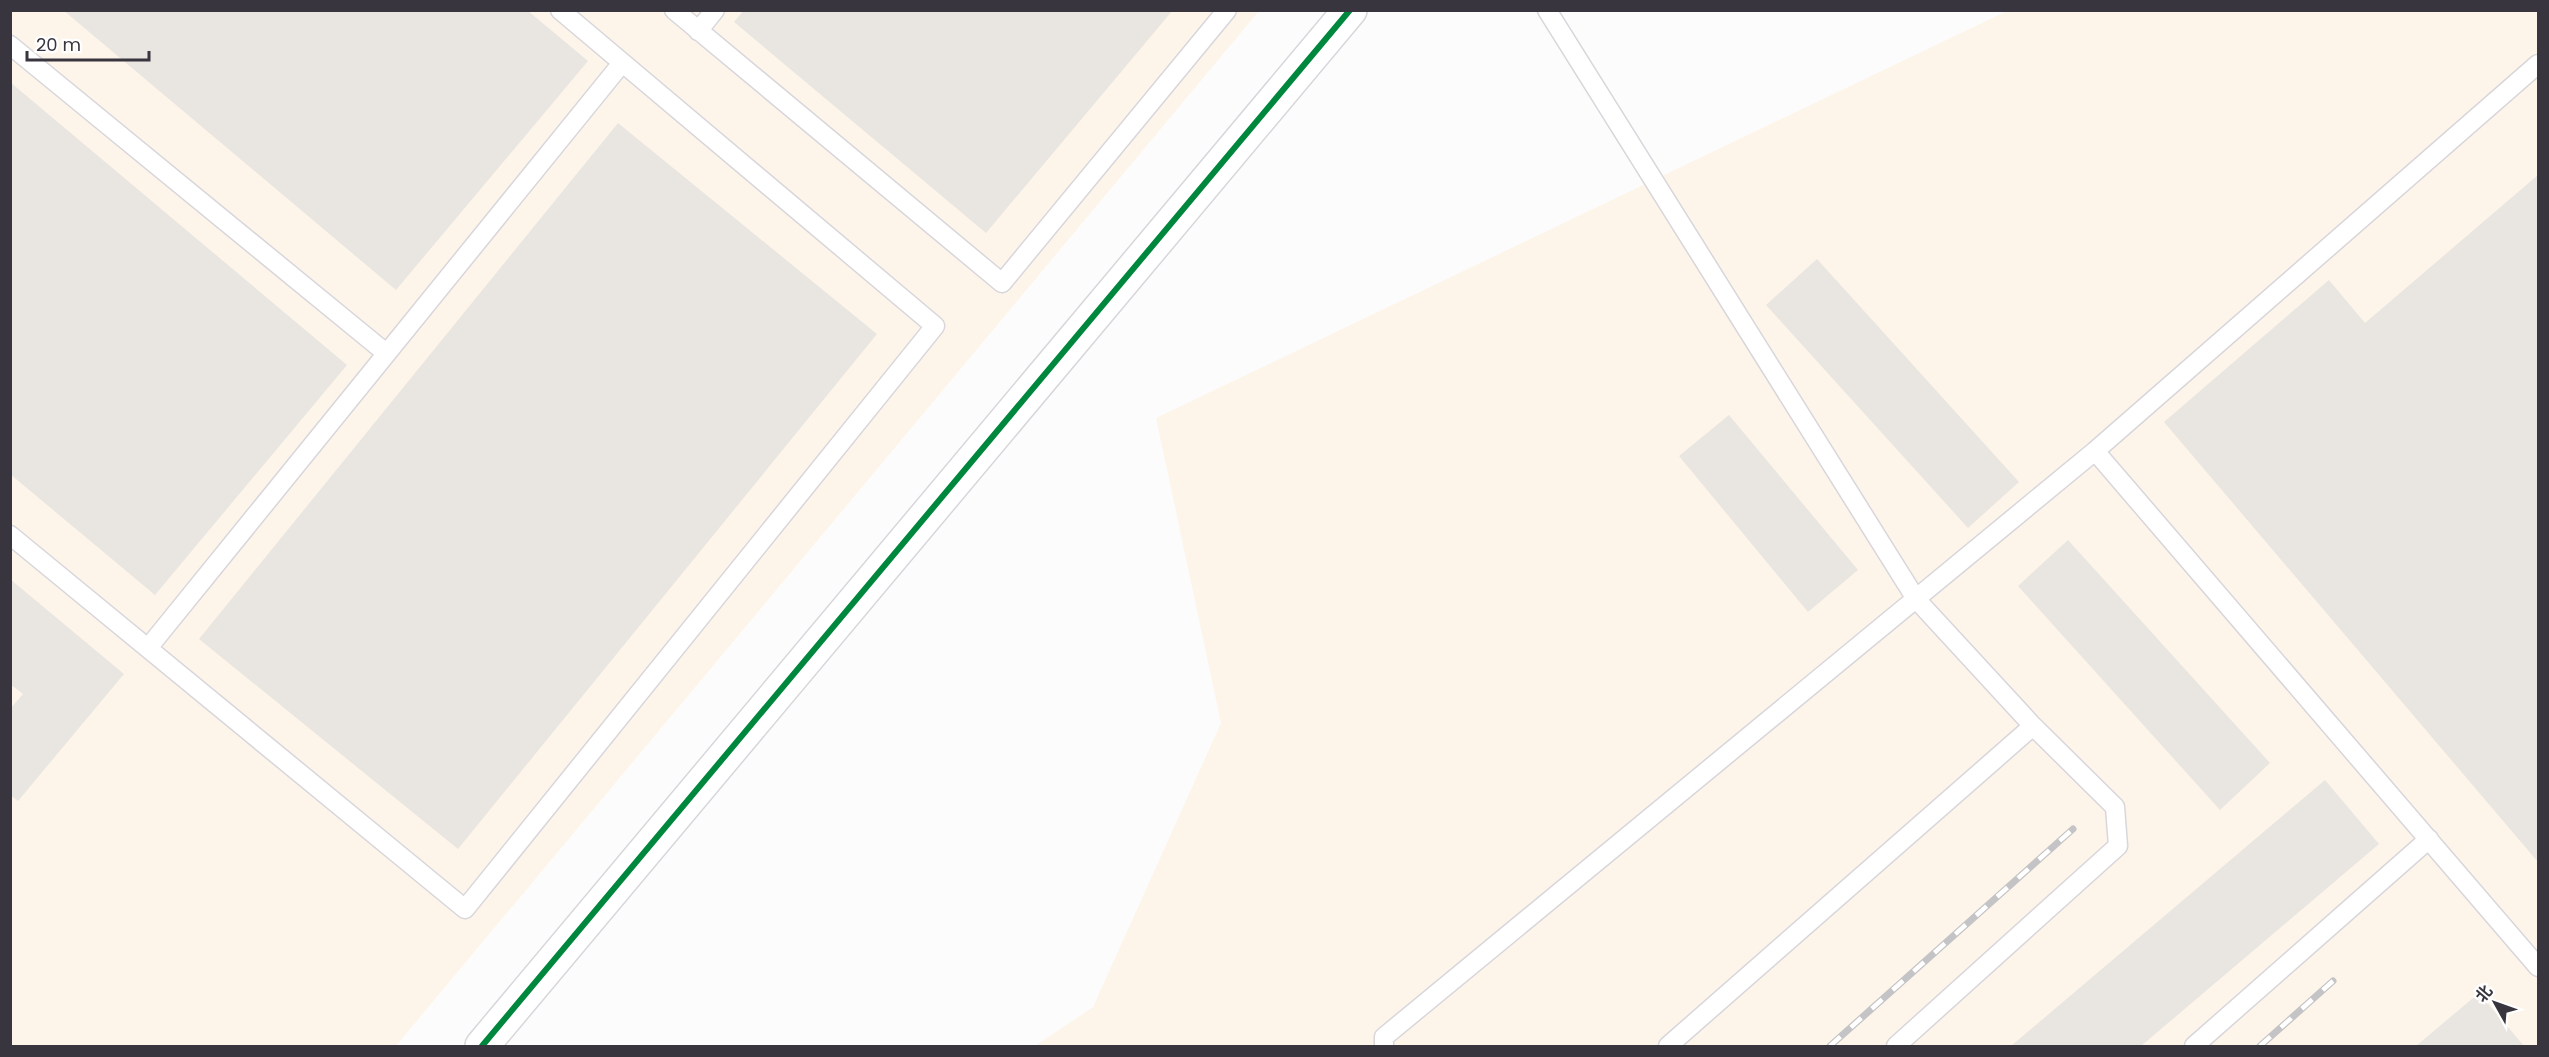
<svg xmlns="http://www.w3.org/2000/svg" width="2549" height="1057" font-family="Poppins,'Noto Sans SC',sans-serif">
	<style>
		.industrial { fill: #fdf5ea }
		.building { fill: #e9e5e1 }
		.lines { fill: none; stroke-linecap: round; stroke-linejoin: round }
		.lane-casing { stroke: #d8d6db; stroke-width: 21 }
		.street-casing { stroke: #d8d6db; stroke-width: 36 }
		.lane { stroke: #fff; stroke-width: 18 }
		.street { stroke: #fff; stroke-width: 33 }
		.rail-casing { stroke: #c4c3c5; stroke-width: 7 }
		.rail { stroke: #fff; stroke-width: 4.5; stroke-dasharray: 14; stroke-linecap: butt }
		.cycleway-casing { stroke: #fff; stroke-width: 10 }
		.cycleway { stroke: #00873e; stroke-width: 6 }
	</style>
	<rect width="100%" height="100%" fill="#fcfcfc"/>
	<path class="industrial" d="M10 11H1259L396 1046H11Z
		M2007 11H2538V1046H1035L1093 1007 1221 723 1156 418Z"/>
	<path class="building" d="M63 10H527L588 61 396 290Z
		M744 10H1173L986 233 734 22Z
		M10 82 347 365 155 595 10 474Z
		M618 123 877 334 458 849 199 639Z
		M2538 175V862L2164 422 2329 280 2365 323Z
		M1817 259 2019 482 1968 528 1766 305Z
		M1729 415 1858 570 1808 612 1679 456Z
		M2068 540 2270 763 2220 810 2018 586Z
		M10 579 124 674 18 801 10 795V709L23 694 10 684Z
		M2325 780 2379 844 2141 1046H2011Z
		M2479 993 2524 1046H2416Z"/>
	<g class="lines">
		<g class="lane-casing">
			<path id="lane" d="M674 10 1002 283 1227 10
				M1547 10 1916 599 2033 726 1668 1046
				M698 31 715 10
				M10 45 386 353
				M2095 451 2538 967
				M10 535 465 909 935 326 560 10
				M148 648 622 63
				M1384 1046V1037L2095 451 2538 64
				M1896 1046 2118 846 2115 807 2033 726
				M2194 1046 2429 839"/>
		</g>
		<g class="street-casing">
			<path id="street" d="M482 1046 1350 10"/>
		</g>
		<use href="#lane" class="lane"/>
		<use href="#street" class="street"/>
		<g class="rail-casing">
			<path id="rail" d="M1830 1046 2073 829
				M2260 1046 2333 981"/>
		</g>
		<use href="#rail" class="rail"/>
		<g class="cycleway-casing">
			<path id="cycleway" d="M482 1046 1350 10"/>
		</g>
		<use href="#cycleway" class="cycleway"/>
	</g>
	<rect width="2549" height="1057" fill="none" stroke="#39353f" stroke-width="24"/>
	<g transform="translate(2495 1003) rotate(310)" stroke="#ffffff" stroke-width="4.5" paint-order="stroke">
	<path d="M0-4.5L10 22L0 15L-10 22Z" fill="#39353f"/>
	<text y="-9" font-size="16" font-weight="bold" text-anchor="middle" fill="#39353f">北</text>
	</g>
	<path d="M27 51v9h122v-9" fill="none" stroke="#39353f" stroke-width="3"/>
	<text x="36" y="51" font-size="18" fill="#39353f" stroke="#ffffff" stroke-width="4.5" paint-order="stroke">20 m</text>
</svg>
